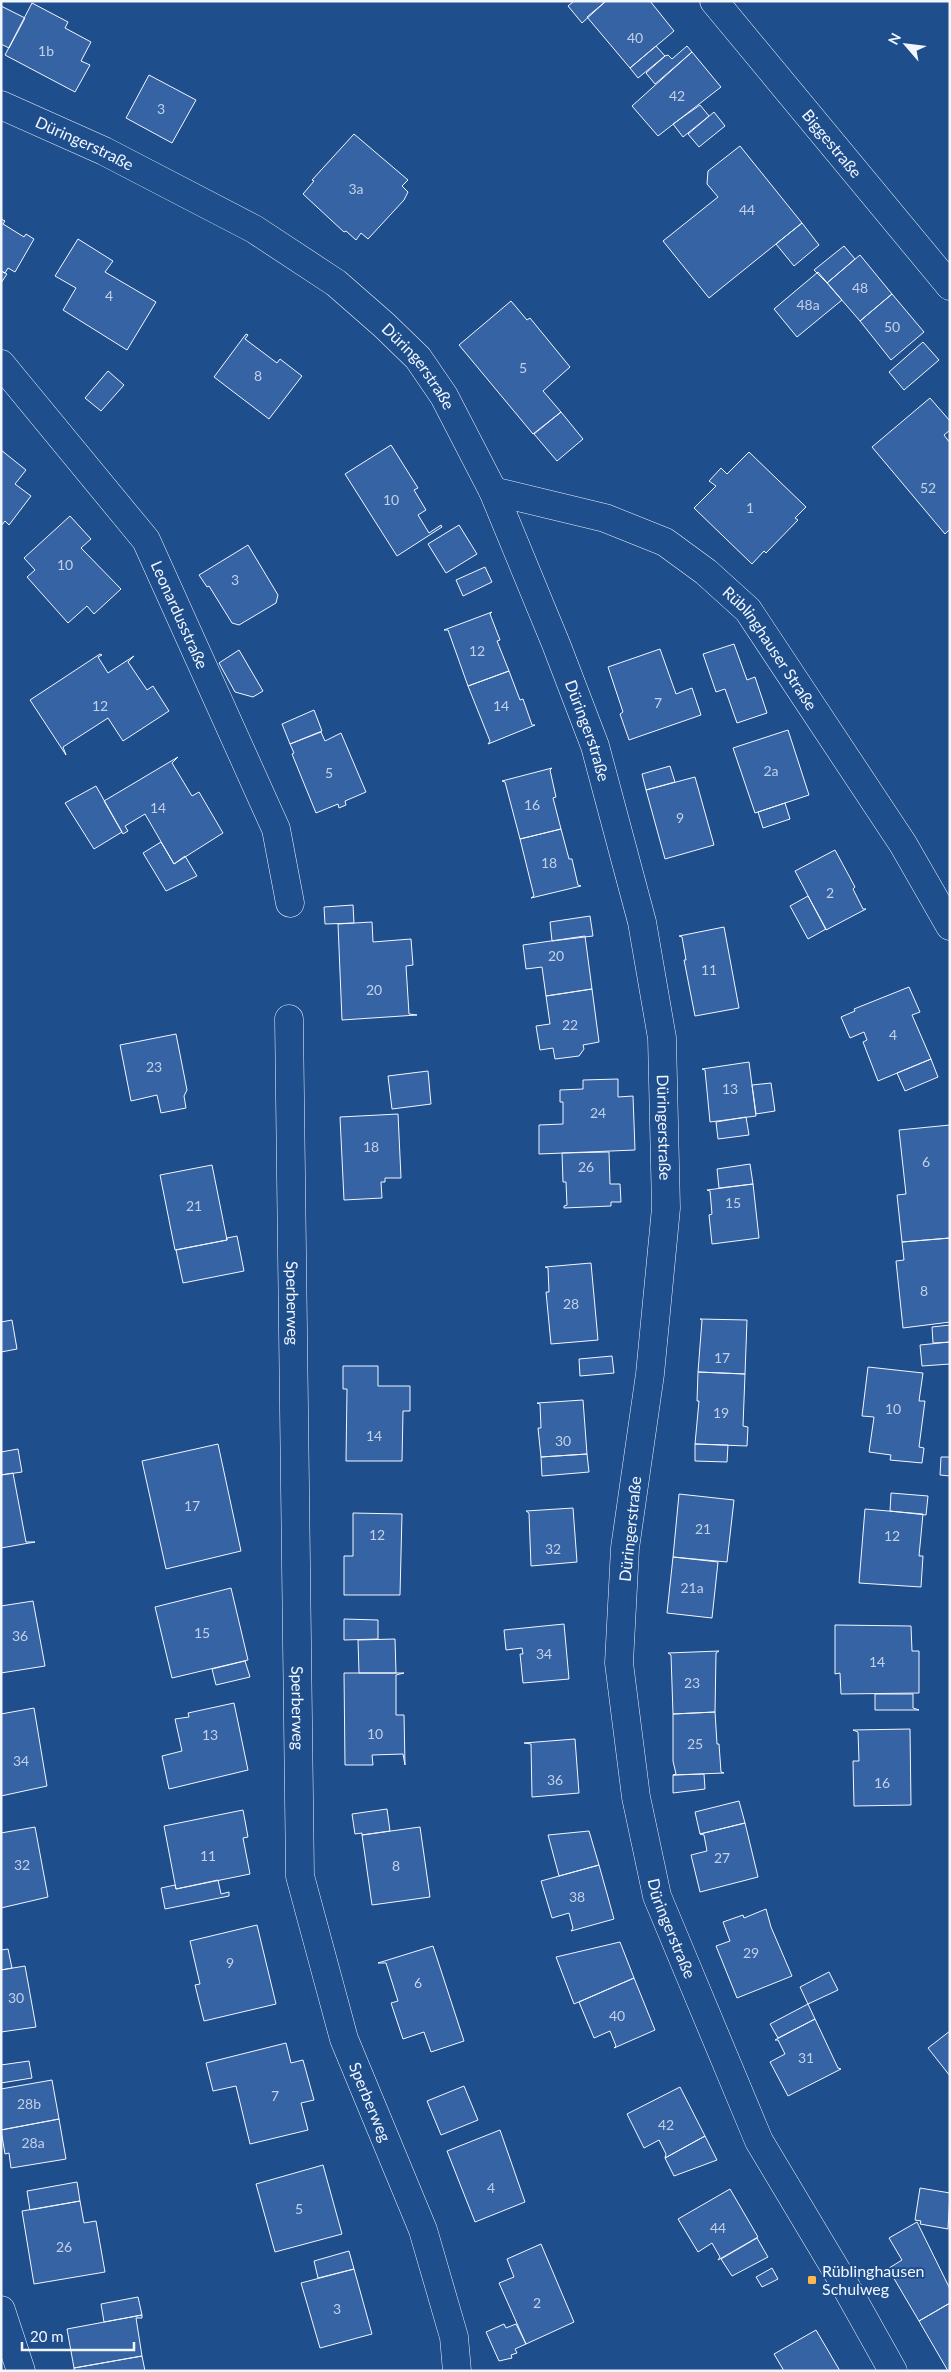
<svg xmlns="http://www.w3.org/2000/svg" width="951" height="2372" font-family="Lato,sans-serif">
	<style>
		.building { fill: #3563a3; stroke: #f2f6ff }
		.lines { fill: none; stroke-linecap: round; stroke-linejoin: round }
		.street-casing { stroke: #f2f6ff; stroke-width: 29 }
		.street { stroke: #1f4e8c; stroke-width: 28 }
		.poi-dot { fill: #ffb74d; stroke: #1f4e8c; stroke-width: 2 }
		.labels { text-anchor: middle; stroke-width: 4; stroke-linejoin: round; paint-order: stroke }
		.number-label { font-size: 14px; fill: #c3d1e8 }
		.street-label { font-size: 16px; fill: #f2f6ff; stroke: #1f4e8c }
		.poi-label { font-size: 16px; fill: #f2f6ff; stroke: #1f4e8c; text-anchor: start }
	</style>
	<rect width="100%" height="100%" fill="#1f4e8c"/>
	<path class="building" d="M574 1H606L582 23 568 6Z
		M606 1H650L674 31 630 68 587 17Z
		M32 3 68 22 65 28 91 42 81 61 90 65 75 92 5 55Z
		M1 6 25 18 9 48 1 44Z
		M656 46 665 56 638 78 630 68Z
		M687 46 692 52 655 84 646 73 665 56 668 55 672 59Z
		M692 52 721 87 658 136 632 106Z
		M149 75 196 100 172 143 126 118Z
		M700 105 709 116 683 137 673 124Z
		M714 112 725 126 699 147 688 134Z
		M354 134 408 180 402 186 408 192 404 200 368 239 361 233 356 240 346 231 344 232 303 194 314 181 312 180Z
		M740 146 802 223 709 298 663 241 718 197 707 184 708 171Z
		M1 219 5 221 3 224 24 237 26 234 34 239 15 272 8 268 5 273 1 271Z
		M802 223 819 245 794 266 776 244Z
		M78 239 113 261 105 272 156 302 127 350 63 310 76 288 55 276Z
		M844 246 855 259 827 283 814 270Z
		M860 255 892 294 860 321 827 283Z
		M1 271 7 274 1 283Z
		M818 272 842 300 797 337 774 309Z
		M892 294 924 332 891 360 860 321Z
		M511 301 527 320 530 318 570 367 543 391 561 412 533 434 459 345Z
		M246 334 248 335 245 339 277 363 280 359 302 376 269 419 214 377Z
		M923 342 939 360 904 390 889 372Z
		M108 371 124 385 101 411 85 398Z
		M930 398 950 421V430L944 435 950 443V529L945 534 872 447Z
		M561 412 583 439 557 461 534 434Z
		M391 445 418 488 414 490 426 510 418 515 429 533 441 525 442 527 397 556 345 474Z
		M1 450 26 470 15 484 31 496 9 525 5 521 1 526Z
		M749 452 806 507 795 518 798 520 766 553 764 551 752 564 694 508 716 486 709 481 721 468 727 474Z
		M70 516 91 539 81 548 121 589 94 614 87 606 68 623 27 577 35 570 24 558Z
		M459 525 477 554 446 573 428 544Z
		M248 545 278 595 276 603 239 625 232 623 209 586 207 587 199 575Z
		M485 567 492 582 463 596 456 580Z
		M492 612 490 614 500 640 497 641 509 671 468 686 448 630H444Z
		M734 644 747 680 755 677 767 713 737 723 725 689 716 692 703 654Z
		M660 649 676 694 692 688 701 715 629 740 620 714 623 712 608 667Z
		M239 650 263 691 253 697 235 692 219 663Z
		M100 654 102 655 98 657 108 673 134 656 128 662 147 690 153 686 169 711 123 741 108 718 63 747 66 755 30 700Z
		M509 671 520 700 523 699 532 725H535L488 744 490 741 468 686Z
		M314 710 322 731 290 744 282 724Z
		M788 730 809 795 755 813 733 748Z
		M321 732 325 741 341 733 366 792 345 801 346 805 339 808 338 804 316 813 292 754 294 753 290 744Z
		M178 757 172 763 192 796 199 792 223 833 174 864 145 814 125 826 128 831 123 834 104 801Z
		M670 766 675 782 646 790 642 774Z
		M552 768 550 770 556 797 553 798 561 829 520 839 505 782 502 781Z
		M695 777 714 845 665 859 646 790Z
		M96 786 122 832 94 849 65 803Z
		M785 803 790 819 763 828 758 812Z
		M561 829 569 859H572L578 885 581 886 531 898 534 896 520 839Z
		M161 842 174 864 185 856 197 876 166 891 143 853Z
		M835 850 855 887 853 889 863 909H866L826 930 795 871Z
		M808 896 826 929 808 939 790 906Z
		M353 905 354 923 325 924 324 907Z
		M590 916 593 936 552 941 550 922Z
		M372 922 373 942 411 939 413 965 406 966 409 1014 417 1015 342 1020 338 924Z
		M724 927 739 1008 695 1016 684 960H686L682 937 679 936Z
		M585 936 592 989 546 996 542 967 526 969 523 945Z
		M909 987 920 1012 912 1015 931 1059 878 1081 863 1042 867 1040 864 1032 850 1038 841 1017 855 1011 854 1009Z
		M592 989 599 1042 583 1045 584 1049 579 1056 555 1059 553 1048 540 1050 536 1026 550 1024 546 996Z
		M176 1034 187 1090 184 1096 186 1108 161 1113 157 1095 131 1101 120 1045Z
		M931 1059 938 1077 905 1091 897 1073Z
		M749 1062 756 1116 710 1122 705 1070 702 1069Z
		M428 1071 431 1104 392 1109 388 1076Z
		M618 1079V1097L633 1096 635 1150 539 1154V1125L563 1124V1102H560V1090L583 1089V1080Z
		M771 1083 775 1111 756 1114 752 1085Z
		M398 1114 401 1178H385V1182H381L382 1198 344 1200 340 1117Z
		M746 1117 749 1135 718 1139 716 1122Z
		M950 1125V1238L902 1242 897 1195 906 1194 899 1130Z
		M609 1152 610 1184H620L621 1202H611V1206L564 1208V1206L567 1205 566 1182H563L562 1153Z
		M750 1164 753 1184 719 1188 717 1169Z
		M212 1165 227 1240 175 1250 160 1175Z
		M753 1184 759 1238 712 1244 709 1215 712 1214 710 1191 707 1190Z
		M237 1236 244 1271 183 1283 176 1250 227 1240V1238Z
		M950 1238V1322L903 1328 896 1261 904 1260 902 1242Z
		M591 1263 598 1340 551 1344 546 1292H549L548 1268 545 1267Z
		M700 1319 747 1320 745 1374 698 1372 702 1320Z
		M12 1320 17 1349 1 1352V1322Z
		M950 1325V1342L933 1343 932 1327Z
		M950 1342V1364L922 1366 920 1345Z
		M612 1356 614 1373 580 1376 579 1359Z
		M343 1366H378V1386H410V1411H403L402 1461H346L347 1389H343Z
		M868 1367 923 1373 919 1401H925L919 1447 924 1448 922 1463 890 1460 891 1455 869 1452 874 1417 862 1416Z
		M698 1372 745 1374 743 1426 748 1427 747 1446 695 1444 699 1401H697Z
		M583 1400 587 1454 541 1457 538 1428H541L540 1404 537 1403Z
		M218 1444 241 1551 166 1569 142 1461Z
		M695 1444 728 1445 727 1462 695 1461Z
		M18 1449 22 1472 1 1475V1452Z
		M587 1454 589 1472 542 1476 541 1457Z
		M941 1457H950V1476L940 1475Z
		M13 1473 26 1542H35L1 1548V1475Z
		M891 1493 928 1496 926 1515 890 1511Z
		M679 1494 734 1500 727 1562 673 1557Z
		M573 1508 577 1562 531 1566 529 1513 526 1511Z
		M865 1509 923 1514 919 1556H923L921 1587 859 1583Z
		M353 1513 402 1514 400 1595H344V1556H353Z
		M673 1557 718 1562 712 1618 667 1613Z
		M231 1588 248 1660 172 1678 155 1607Z
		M33 1601 45 1666 1 1673V1606Z
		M344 1619 378 1620V1639L344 1640Z
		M564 1624 569 1679 523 1683 520 1654H523L522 1648 506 1650 504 1630Z
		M835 1625 911 1626 912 1651H919V1693L841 1694 840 1673 835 1674Z
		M395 1639 396 1673H359L358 1640Z
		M719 1651 716 1653 715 1712 673 1714 671 1655 668 1653Z
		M245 1661 250 1677 216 1685 212 1669Z
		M344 1673H404L396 1675V1715H404L405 1765 403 1754 372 1755 373 1765H345Z
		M875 1694H913V1708L919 1710H875Z
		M234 1703 248 1770 169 1789 162 1756 182 1751 175 1719 189 1717 188 1713Z
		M34 1708 47 1786 1 1796V1714Z
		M715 1712 717 1744H719L721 1772 724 1773 673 1775 676 1774 673 1761V1714Z
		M910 1729 911 1805 854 1806 853 1761H859L858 1732 853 1730Z
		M575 1739 579 1793 532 1797 531 1744 524 1743Z
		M704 1774 705 1789 673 1793V1775Z
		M739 1801 745 1823 700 1834 695 1812Z
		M387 1809 390 1831 362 1835V1833L355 1834 352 1814Z
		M243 1810 248 1837 243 1838 250 1874 176 1889 164 1826Z
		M745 1823 758 1877 700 1892 691 1855 707 1851 704 1835 700 1834Z
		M35 1827 48 1897 1 1908V1833Z
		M420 1827 430 1897 372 1905 362 1835Z
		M589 1831 599 1865 559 1876 548 1835Z
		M599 1865 614 1919 571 1931 573 1928 569 1913 552 1918 541 1881Z
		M218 1880 221 1894 229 1892V1896L165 1909 161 1888 175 1885 176 1889Z
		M766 1909 771 1927 792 1976 737 1998 716 1946 730 1941 723 1922 743 1915 744 1918Z
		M257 1925 276 2004 204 2021 195 1985 200 1984 190 1941Z
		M620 1942 634 1978 574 2004 556 1957Z
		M433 1946 464 2041 431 2052 424 2032 403 2039 391 2003 398 2001 386 1963H378Z
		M8 1949 12 1968 1 1970V1950Z
		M25 1966 36 2027 1 2032V1970Z
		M829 1972 838 1990 808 2004 800 1987Z
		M634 1978 655 2030 614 2048 616 2046 610 2031 594 2038 579 2002Z
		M808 2004 815 2019 778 2038 770 2024Z
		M815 2019 838 2068 841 2069 788 2096 770 2062 785 2054 778 2040H775Z
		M950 2031V2076L928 2048Z
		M286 2043 291 2063 303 2060 314 2100 301 2103 308 2130 250 2144 236 2086 213 2091 206 2063Z
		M29 2061 32 2078 1 2083V2065Z
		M52 2080 59 2119 1 2130V2089Z
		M464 2086 478 2120 441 2135 427 2101Z
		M680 2087 705 2136 665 2158 666 2154 659 2140 644 2148 627 2114Z
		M59 2119 66 2159 11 2168 9 2153 5 2154 1 2130Z
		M500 2130 525 2202 475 2222 447 2151Z
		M705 2136 717 2160 674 2176 665 2158Z
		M323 2165 342 2234 275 2252 256 2184Z
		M77 2182 80 2201 30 2210 27 2191Z
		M920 2188 950 2193 948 2229 920 2224 921 2221 915 2220Z
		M730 2189 758 2237 718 2260 720 2257 712 2243 698 2252 678 2219Z
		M80 2201 84 2223 96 2221 105 2272 34 2284 22 2211Z
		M917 2222 950 2289V2303L919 2321 889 2270H886L902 2260 889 2238Z
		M757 2238 768 2257 732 2276 721 2259Z
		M541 2244 574 2322 526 2344 499 2283 514 2277 507 2259Z
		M349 2251 354 2269 318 2278 314 2261Z
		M772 2268 778 2279 762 2287 756 2277Z
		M354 2269 372 2334 320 2348 301 2283Z
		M138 2297 142 2315 104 2322 101 2304Z
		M950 2303V2371H948L919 2321Z
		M142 2315V2318H136L142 2356 74 2368 67 2329Z
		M504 2324 506 2328 516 2324 526 2344 515 2349 517 2353 511 2355 512 2358 499 2361 486 2332Z
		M816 2330 840 2371H784L774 2354Z
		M142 2356 145 2371H74V2368Z"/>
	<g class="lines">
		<g class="street-casing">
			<g id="street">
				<path id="s1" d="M714 1 950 286"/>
				<path id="s2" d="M1 105 104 151 254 229 336 283 384 325 418 358 444 396 493 491 556 644 595 746 642 922 662 1038 666 1208 650 1374 625 1548 619 1663 636 1797 657 1896 759 2141 841 2278 893 2371"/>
				<path id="s3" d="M1 364 146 540 276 829 290 903"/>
				<path id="s4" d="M493 491 605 518 665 542 706 572 748 610 903 844 950 926"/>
				<path id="s5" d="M289 1019 300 1876 344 2039 423 2230 454 2337 457 2371"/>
				<path d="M1 2310 21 2371"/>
			</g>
		</g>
		<use href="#street" class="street"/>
	</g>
	<rect class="poi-dot" x="807" y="2275" width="10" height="10" rx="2.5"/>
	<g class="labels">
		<g class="number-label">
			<text x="635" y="43">40</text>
			<text x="46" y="56">1b</text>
			<text x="677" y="101">42</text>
			<text x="161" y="114">3</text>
			<text x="356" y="194">3a</text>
			<text x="747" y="215">44</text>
			<text x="860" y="293">48</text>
			<text x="109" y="301">4</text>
			<text x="808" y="310">48a</text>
			<text x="892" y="332">50</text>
			<text x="523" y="373">5</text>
			<text x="258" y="381">8</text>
			<text x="928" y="493">52</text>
			<text x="391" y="505">10</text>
			<text x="750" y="513">1</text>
			<text x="65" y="570">10</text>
			<text x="235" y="585">3</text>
			<text x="477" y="656">12</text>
			<text x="658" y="708">7</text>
			<text x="100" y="711">12</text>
			<text x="501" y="711">14</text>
			<text x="771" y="776">2a</text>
			<text x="329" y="778">5</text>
			<text x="532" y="810">16</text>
			<text x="158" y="813">14</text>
			<text x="680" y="823">9</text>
			<text x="549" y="868">18</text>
			<text x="830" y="898">2</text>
			<text x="556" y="961">20</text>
			<text x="709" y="975">11</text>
			<text x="374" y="995">20</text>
			<text x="570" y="1030">22</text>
			<text x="893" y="1040">4</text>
			<text x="154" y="1072">23</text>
			<text x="730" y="1094">13</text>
			<text x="598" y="1118">24</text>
			<text x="371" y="1152">18</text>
			<text x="926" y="1167">6</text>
			<text x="586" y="1172">26</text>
			<text x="733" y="1208">15</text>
			<text x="194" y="1211">21</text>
			<text x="924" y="1296">8</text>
			<text x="571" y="1309">28</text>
			<text x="722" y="1363">17</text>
			<text x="893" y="1414">10</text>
			<text x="721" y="1418">19</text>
			<text x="374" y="1441">14</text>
			<text x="563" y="1446">30</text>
			<text x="192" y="1511">17</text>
			<text x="703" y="1534">21</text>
			<text x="377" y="1540">12</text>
			<text x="892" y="1541">12</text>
			<text x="553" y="1554">32</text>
			<text x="692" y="1593">21a</text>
			<text x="202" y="1638">15</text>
			<text x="20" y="1641">36</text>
			<text x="544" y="1659">34</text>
			<text x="877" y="1667">14</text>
			<text x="692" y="1688">23</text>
			<text x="375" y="1739">10</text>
			<text x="210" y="1740">13</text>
			<text x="695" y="1749">25</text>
			<text x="21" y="1766">34</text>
			<text x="555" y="1785">36</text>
			<text x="882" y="1788">16</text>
			<text x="208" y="1861">11</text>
			<text x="722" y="1863">27</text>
			<text x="22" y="1870">32</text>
			<text x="396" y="1871">8</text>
			<text x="577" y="1902">38</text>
			<text x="751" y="1958">29</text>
			<text x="230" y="1968">9</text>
			<text x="418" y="1988">6</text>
			<text x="16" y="2003">30</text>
			<text x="617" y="2021">40</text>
			<text x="806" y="2063">31</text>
			<text x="275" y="2101">7</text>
			<text x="29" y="2109">28b</text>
			<text x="666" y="2130">42</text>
			<text x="33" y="2148">28a</text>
			<text x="491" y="2193">4</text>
			<text x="299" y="2214">5</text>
			<text x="718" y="2233">44</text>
			<text x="64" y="2252">26</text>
			<text x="537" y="2308">2</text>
			<text x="337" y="2314">3</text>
		</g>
		<g class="street-label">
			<text dy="6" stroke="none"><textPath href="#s2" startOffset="92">Düringerstraße</textPath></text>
			<text dy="6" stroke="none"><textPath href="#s1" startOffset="185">Biggestraße</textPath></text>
			<text dy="6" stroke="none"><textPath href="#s2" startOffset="498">Düringerstraße</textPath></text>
			<text dy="6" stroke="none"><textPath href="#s3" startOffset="310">Leonardusstraße</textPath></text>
			<text dy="6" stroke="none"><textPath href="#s4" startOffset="331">Rüblinghauser Straße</textPath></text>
			<text dy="6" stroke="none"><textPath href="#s2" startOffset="902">Düringerstraße</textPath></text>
			<text dy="6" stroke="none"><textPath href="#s2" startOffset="1308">Düringerstraße</textPath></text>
			<text dy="6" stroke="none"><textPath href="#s5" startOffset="284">Sperberweg</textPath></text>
			<text transform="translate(630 1529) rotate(-84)" y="6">Düringerstraße</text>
			<text dy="6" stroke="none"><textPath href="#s5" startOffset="689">Sperberweg</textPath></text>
			<text dy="6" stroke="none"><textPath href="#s2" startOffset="2118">Düringerstraße</textPath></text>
			<text dy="6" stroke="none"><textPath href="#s5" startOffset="1094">Sperberweg</textPath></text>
		</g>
		<g class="poi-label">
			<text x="822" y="2277">Rüblinghausen<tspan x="822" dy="18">Schulweg</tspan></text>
		</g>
	</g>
	<rect width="951" height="2372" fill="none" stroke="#f2f6ff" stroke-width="5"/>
	<g transform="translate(906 45) rotate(298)" stroke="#1f4e8c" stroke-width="4" paint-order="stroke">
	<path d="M0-4L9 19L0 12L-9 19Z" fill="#f2f6ff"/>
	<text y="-8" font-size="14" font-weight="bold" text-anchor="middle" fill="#f2f6ff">N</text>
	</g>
	<path d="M22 2342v8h112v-8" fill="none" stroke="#f2f6ff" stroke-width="2.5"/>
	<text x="30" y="2342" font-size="15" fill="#f2f6ff" stroke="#1f4e8c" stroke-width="4" paint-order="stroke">20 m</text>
</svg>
